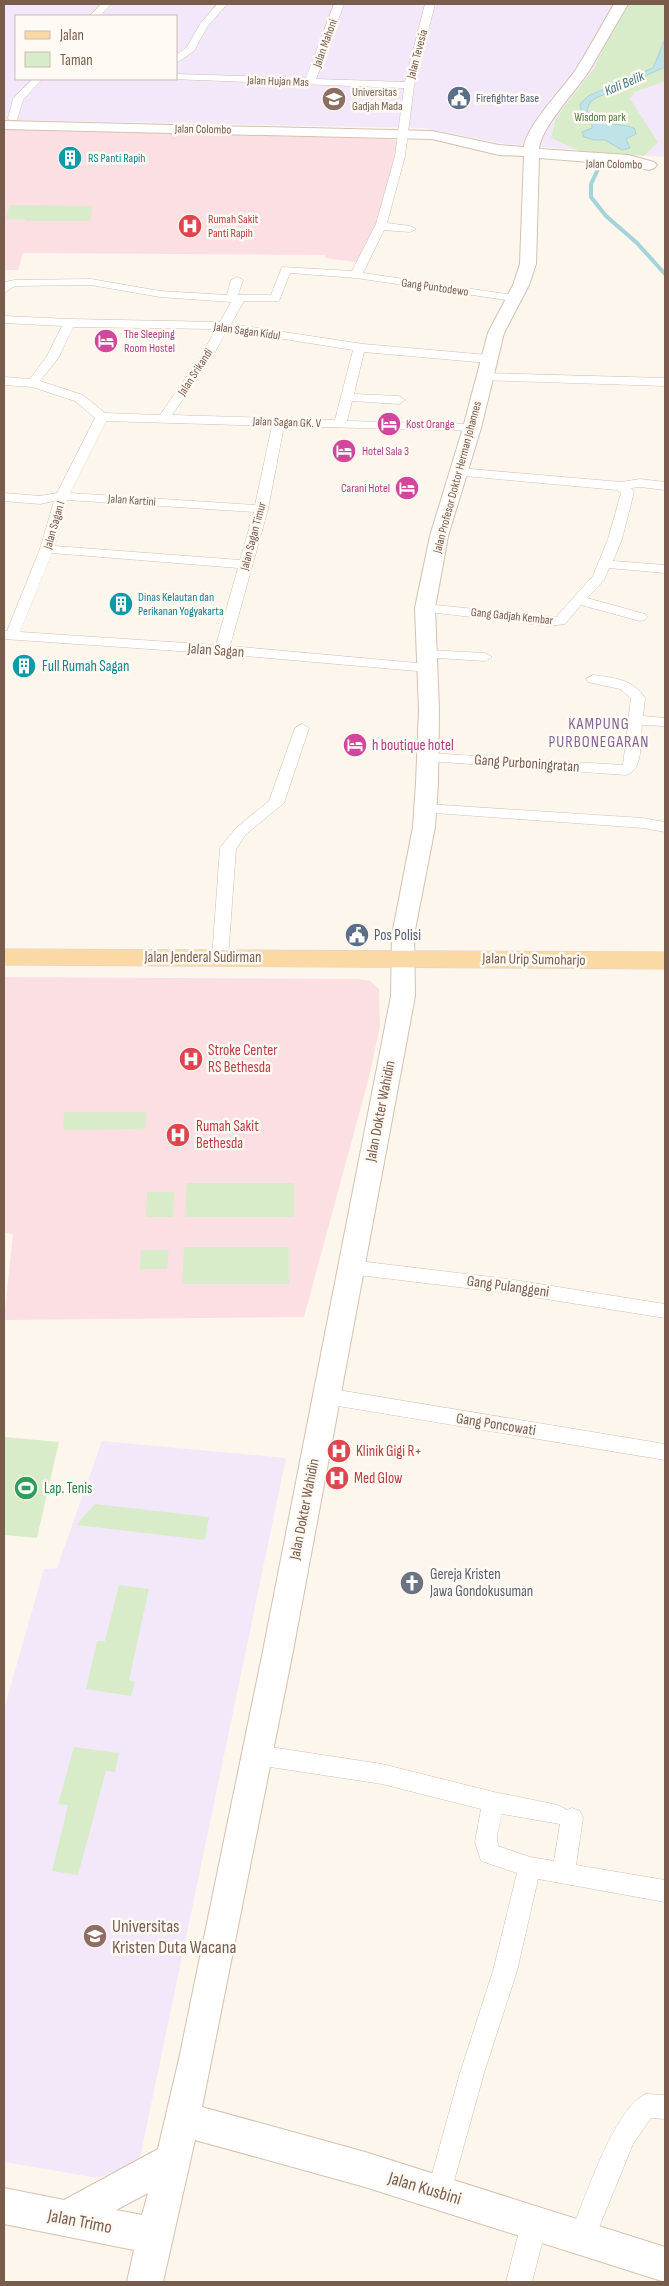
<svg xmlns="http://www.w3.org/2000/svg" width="669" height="2286" font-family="'Sofia Sans Condensed',sans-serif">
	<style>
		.education { fill: #f3e8fa; fill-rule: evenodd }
		.medical { fill: #fbdfe3 }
		.green { fill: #d8ecc9 }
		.water { fill: #bfe3e8; stroke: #a5d3da }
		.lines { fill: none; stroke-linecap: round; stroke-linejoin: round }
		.stream { stroke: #a5d3da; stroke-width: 4 }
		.street-casing { stroke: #d1beb0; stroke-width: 1 }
		.secondary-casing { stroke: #d6c0b0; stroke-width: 2 }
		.primary-casing { stroke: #dad1cd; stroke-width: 1 }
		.street { fill: #fff; fill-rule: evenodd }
		.secondary { fill: #fff; fill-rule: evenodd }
		.primary { fill: #fbd9a5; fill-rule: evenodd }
		.labels { text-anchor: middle; stroke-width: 5; stroke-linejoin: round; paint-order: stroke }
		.far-street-label { font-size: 12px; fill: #7a5c4d; stroke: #fffaf3 }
		.far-education-label { font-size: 12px; fill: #785e54; stroke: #fffaf3; text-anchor: start }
		.far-service-label { font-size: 12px; fill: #4e5e75; stroke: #fffaf3; text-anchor: start }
		.far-park-label { font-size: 12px; fill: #537a41; stroke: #fffaf3 }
		.far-culture-label { font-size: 12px; fill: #0d838f; stroke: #fffaf3; text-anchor: start }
		.far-health-label { font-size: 12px; fill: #be3a42; stroke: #fffaf3; text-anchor: start }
		.far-hotel-label { font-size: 12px; fill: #b23c85; stroke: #fffaf3; text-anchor: start }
		.far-water-label { font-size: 14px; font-style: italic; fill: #437c86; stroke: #fffaf3 }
		.street-label { font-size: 15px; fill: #7a5c4d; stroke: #fffaf3 }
		.culture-label { font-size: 15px; fill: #0d838f; stroke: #fffaf3; text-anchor: start }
		.hotel-label { font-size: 15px; fill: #b23c85; stroke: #fffaf3; text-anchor: start }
		.service-label { font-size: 15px; fill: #4e5e75; stroke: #fffaf3; text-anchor: start }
		.health-label { font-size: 15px; fill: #be3a42; stroke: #fffaf3; text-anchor: start }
		.leisure-label { font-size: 15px; fill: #27864d; stroke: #fffaf3; text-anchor: start }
		.worship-label { font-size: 15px; fill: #5b616d; stroke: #fffaf3; text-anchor: start }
		.neighbourhood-label { font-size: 16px; letter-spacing: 1px; fill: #846695; stroke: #fffaf3 }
		.near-education-label { font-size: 18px; fill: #785e54; stroke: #fffaf3; text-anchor: start }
		.near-street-label { font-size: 18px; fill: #7a5c4d; stroke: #fffaf3 }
	</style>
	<rect width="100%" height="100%" fill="#fdf6ec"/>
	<path class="education" d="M4 4H665V157L505 144 423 128 4 120ZM16 16H176V79H16Z
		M102 1441 286 1458 139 2163 97 2178 4 2162V1709L44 1569 57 1568Z"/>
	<path class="medical" d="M4 129 388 139 398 141 385 198 362 263 325 258V255L23 253 18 270H4Z
		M4 977 359 979 370 981 379 989 380 1026 369 1077 304 1317 4 1320 13 1234 4 1233Z"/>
	<path class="green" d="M626 4H665V81L635 92 630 99 658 142 644 156 580 151 551 138 556 118 595 67 618 15Z
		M10 205 92 206 90 221H26V219H6Z
		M64 1112H146L145 1129 63 1130Z
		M187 1183H294V1217H185Z
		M147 1192H174L173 1217H146Z
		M184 1247H289V1284H182Z
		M141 1250H169L167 1269H140Z
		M4 1437 59 1442 37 1538 4 1535Z
		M95 1504 209 1517 205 1540 76 1525Z
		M119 1585 149 1589 129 1680 135 1682 131 1696 86 1689 97 1641H105Z
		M74 1747 119 1753 115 1772 106 1771 78 1875 52 1871 68 1805 58 1804Z"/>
	<path class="water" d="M665 39V67L596 98 590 102 587 110C597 130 618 120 635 129L636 134 626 139 630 148 622 150 605 140H594L584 137 582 132 592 128V125L582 115 580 104 588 96 653 68Z"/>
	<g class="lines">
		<path class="stream" d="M598 169 591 184V197L606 216 637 243 665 274"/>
		<g class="street-casing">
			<path id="street" d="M101 4H111L100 16H90Z
				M217 4H227L207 27 194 51 176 63V55L187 47 200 24Z
				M334 4H344L316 79 405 82 425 4H435L414 85 405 156 387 223 410 226 416 229 410 232 384 230 363 273 513 295 519 298 513 301 356 278 290 273 279 301H244L231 324 363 344 488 355 494 359 488 363 364 352 354 394 399 396 405 400 399 404 352 401 347 421 472 424 478 428 476 431 284 426 268 509 230 646 428 664 435 668 428 672 222 654 4 639V631H7L40 549 54 501 40 504 4 501V493L40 496 57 493 95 418 75 401 32 387 4 385V377L30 379 47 356 62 326 4 323V316L69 319 220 322 231 302 160 297 91 285 15 286 4 293V282L15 280 91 279 160 291 227 295 231 280 237 277 243 280 238 295H271L282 267 352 271 376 224 395 156 404 88 172 79H176V74L306 78ZM73 327 216 329 201 356 160 415 105 413 83 395 40 381 59 357ZM227 330 353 350 335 420 172 415 213 356ZM106 421 272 426 255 505 70 493ZM67 500 254 512 240 560 55 546ZM52 553 238 568 216 645 20 632Z
				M32 79H42L23 100 17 120H9L8 118 13 99Z
				M484 373 665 378V386L480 380 478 377 480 374Z
				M459 468 621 482 640 479 665 482V490L640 487 631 488 634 492 622 539 613 561 665 565V573L609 568 604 580 587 598 645 614 647 617 645 620 640 621 581 605 565 624 549 626 420 611 418 608 420 605 425 604 556 617 593 576 608 539 621 493 617 490 454 475 453 472 454 469Z
				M427 650 485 653 492 657 485 661 422 657 420 654Z
				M593 675C614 678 633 679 645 698L643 716 665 718V726L642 725C640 740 644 770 626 775L428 761 421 757 428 753 623 765 631 698 620 689 588 682 586 679Z
				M302 724 309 728 284 803 246 834 236 849 228 958 226 962H214L212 958 220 848 236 828 269 801 295 728Z
				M426 804 643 818 665 822V832L643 828 421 812 418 809 421 806Z
				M350 1260 508 1279 665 1304V1318L508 1293 350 1274 344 1272 341 1267 344 1262Z
				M326 1388 665 1444V1460L326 1404 319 1401 316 1396 319 1391Z
				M257 1745 382 1764 494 1792 558 1805 567 1810 572 1808 580 1811 583 1818 576 1865 665 1880V1902L538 1879 517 1971 484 2073 451 2192 448 2201 439 2204 430 2201 427 2192 460 2073 493 1971 517 1873 481 1861 475 1842 481 1809 382 1784 257 1765 249 1762 246 1755 249 1748ZM502 1814 560 1824 554 1861 530 1857 498 1846 497 1835Z
				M646 2094 665 2095V2119L651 2118 633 2144 591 2247 582 2251 573 2247 569 2238C583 2204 614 2107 646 2094Z
				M534 2211 543 2215 547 2224 532 2282H506L521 2224 525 2215Z"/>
		</g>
		<g class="secondary-casing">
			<path id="secondary" d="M614 4H628C615 26 602 49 589 71 577 90 540 128 539 149L628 155 654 162 657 165 654 168 649 170 628 165 539 158 536 264 529 285 504 333 481 428 448 536 435 608 439 710 438 783 435 827 414 935 415 996 293 1651 202 2107 365 2152 665 2247V2282L365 2187 195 2140 163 2282H127L134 2250 4 2224V2188L64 2200 158 2149 179 2059 263 1651 391 996 392 935 413 827 416 783 419 710 415 608 430 536 463 428 488 333 513 285 520 264 524 156 499 155 432 139 4 129V121L432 131 499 145 524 147C525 128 563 88 575 71 589 49 601 26 614 4ZM148 2193 142 2215 116 2210Z"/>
		</g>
		<g class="primary-casing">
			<path id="primary" d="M4 949 665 952V969L4 965Z"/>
		</g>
		<use href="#street" class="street"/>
		<use href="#secondary" class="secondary"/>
		<use href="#primary" class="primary"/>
	</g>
	<defs>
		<g id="civic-disc" transform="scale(1.25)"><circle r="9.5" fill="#5c6f8a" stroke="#fffaf3"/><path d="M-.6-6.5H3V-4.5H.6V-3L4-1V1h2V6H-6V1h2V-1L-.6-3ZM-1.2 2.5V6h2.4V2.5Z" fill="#fff"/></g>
		<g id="university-disc" transform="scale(1.25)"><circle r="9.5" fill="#8d6e63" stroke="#fffaf3"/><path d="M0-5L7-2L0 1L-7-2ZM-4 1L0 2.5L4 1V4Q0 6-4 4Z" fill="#fff"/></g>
		<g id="building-disc" transform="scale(1.25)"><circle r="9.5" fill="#0f9aa8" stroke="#fffaf3"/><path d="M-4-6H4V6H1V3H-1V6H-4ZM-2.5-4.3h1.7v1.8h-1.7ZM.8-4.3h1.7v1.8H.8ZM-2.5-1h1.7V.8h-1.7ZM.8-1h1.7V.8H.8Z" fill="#fff"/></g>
		<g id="hospital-disc" transform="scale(1.25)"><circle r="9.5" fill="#e0444e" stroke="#fffaf3"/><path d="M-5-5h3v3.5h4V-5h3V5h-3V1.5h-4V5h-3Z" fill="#fff"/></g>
		<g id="hotel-disc" transform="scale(1.25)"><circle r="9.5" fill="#d1479c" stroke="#fffaf3"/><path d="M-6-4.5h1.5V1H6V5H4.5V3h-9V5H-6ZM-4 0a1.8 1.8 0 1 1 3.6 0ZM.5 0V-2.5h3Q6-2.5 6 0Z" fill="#fff"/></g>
		<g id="stadium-disc" transform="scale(1.25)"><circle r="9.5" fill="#2e9e5b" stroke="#fffaf3"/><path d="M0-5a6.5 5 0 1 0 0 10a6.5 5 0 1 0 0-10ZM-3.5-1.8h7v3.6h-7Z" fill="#fff"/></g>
		<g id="church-disc" transform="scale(1.25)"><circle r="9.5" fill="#6b7280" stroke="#fffaf3"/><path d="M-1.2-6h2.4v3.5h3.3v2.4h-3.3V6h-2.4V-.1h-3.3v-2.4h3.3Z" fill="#fff"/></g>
	</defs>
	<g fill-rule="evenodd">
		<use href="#civic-disc" x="459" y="98"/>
		<use href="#university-disc" x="334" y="99"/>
		<use href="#building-disc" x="70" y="158"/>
		<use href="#hospital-disc" x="190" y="226"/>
		<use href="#hotel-disc" x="106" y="341"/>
		<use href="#hotel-disc" x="389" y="424"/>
		<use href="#hotel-disc" x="344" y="451"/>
		<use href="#hotel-disc" x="407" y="488"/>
		<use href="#building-disc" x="121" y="604"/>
		<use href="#building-disc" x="24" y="666"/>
		<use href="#hotel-disc" x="355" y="745"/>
		<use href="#civic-disc" x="357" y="935"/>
		<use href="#hospital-disc" x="191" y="1059"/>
		<use href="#hospital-disc" x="178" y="1135"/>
		<use href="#hospital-disc" x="339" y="1451"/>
		<use href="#hospital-disc" x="337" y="1478"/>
		<use href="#stadium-disc" x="26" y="1488"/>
		<use href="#church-disc" x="412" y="1583"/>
		<use href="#university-disc" x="95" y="1936"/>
	</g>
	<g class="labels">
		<g class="far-street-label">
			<text transform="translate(325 43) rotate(-70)" y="4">Jalan Mahoni</text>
			<text transform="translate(417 54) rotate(-75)" y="4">Jalan Tevesia</text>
			<text transform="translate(278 81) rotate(2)" y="4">Jalan Hujan Mas</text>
			<text transform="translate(203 129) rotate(1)" y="4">Jalan Colombo</text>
			<text transform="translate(614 164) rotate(1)" y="4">Jalan Colombo</text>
			<text transform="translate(435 287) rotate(8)" y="4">Gang Puntodewo</text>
			<text transform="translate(247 331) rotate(8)" y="4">Jalan Sagan Kidul</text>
			<text transform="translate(195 372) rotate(-57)" y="4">Jalan Srikandi</text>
			<text transform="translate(287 422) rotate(2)" y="4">Jalan Sagan GK. V</text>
			<text transform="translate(457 477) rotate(-75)" y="4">Jalan Profesor Doktor Herman Johannes</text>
			<text transform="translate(132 500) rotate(4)" y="4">Jalan Kartini</text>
			<text transform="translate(54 525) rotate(-74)" y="4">Jalan Sagan I</text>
			<text transform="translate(253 536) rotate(-75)" y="4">Jalan Sagan Timur</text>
			<text transform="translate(512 616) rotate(6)" y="4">Gang Gadjah Kembar</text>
		</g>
		<g class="far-education-label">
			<text x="352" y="96">Universitas<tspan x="352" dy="14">Gadjah Mada</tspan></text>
		</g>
		<g class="far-service-label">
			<text x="476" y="102">Firefighter Base</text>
		</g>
		<g class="far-park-label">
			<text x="600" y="121">Wisdom park</text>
		</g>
		<g class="far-culture-label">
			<text x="88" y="162">RS Panti Rapih</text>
			<text x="138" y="601">Dinas Kelautan dan<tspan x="138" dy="14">Perikanan Yogyakarta</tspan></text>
		</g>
		<g class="far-health-label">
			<text x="208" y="223">Rumah Sakit<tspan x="208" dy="14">Panti Rapih</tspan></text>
		</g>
		<g class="far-hotel-label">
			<text x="124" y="338">The Sleeping<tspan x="124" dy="14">Room Hostel</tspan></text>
			<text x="406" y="428">Kost Orange</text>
			<text x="362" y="455">Hotel Sala 3</text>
			<text x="390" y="492" text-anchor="end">Carani Hotel</text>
		</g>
		<g class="far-water-label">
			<text transform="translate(624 83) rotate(-23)" y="5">Kali Belik</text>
		</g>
		<g class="street-label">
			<text transform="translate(216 650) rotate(4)" y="5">Jalan Sagan</text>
			<text transform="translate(527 763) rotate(4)" y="5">Gang Purboningratan</text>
			<text x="203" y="962">Jalan Jenderal Sudirman</text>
			<text transform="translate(534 959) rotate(1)" y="5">Jalan Urip Sumoharjo</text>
			<text transform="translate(380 1111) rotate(-79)" y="5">Jalan Dokter Wahidin</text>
			<text transform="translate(508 1286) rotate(8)" y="5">Gang Pulanggeni</text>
			<text transform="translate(496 1424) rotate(9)" y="5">Gang Poncowati</text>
			<text transform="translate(304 1509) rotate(-79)" y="5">Jalan Dokter Wahidin</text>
		</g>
		<g class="culture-label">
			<text x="42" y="671">Full Rumah Sagan</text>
		</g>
		<g class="hotel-label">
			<text x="372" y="750">h boutique hotel</text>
		</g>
		<g class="service-label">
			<text x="374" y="940">Pos Polisi</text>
		</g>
		<g class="health-label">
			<text x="208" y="1055">Stroke Center<tspan x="208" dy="17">RS Bethesda</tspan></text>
			<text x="196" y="1131">Rumah Sakit<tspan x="196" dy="17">Bethesda</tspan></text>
			<text x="356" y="1456">Klinik Gigi R+</text>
			<text x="354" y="1483">Med Glow</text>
		</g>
		<g class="leisure-label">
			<text x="44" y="1493">Lap. Tenis</text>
		</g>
		<g class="worship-label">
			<text x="430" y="1579">Gereja Kristen<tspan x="430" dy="17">Jawa Gondokusuman</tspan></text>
		</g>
		<g class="neighbourhood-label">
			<text x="599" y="729">KAMPUNG<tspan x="599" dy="18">PURBONEGARAN</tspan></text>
		</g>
		<g class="near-education-label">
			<text x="112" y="1932">Universitas<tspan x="112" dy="21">Kristen Duta Wacana</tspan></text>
		</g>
		<g class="near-street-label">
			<text transform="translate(425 2188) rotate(17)" y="6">Jalan Kusbini</text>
			<text transform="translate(80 2221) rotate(11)" y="6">Jalan Trimo</text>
		</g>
	</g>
	<rect width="669" height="2286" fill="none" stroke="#7a5c4d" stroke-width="10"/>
	<rect x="15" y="15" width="162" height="65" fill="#fffaf3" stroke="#cabbb1"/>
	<rect x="25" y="31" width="25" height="8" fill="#fbd9a5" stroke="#cabbb1"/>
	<text x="60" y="40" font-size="15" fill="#7a5c4d">Jalan</text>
	<rect x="25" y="52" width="25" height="15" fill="#d8ecc9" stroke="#cabbb1"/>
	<text x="60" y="65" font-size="15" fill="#7a5c4d">Taman</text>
</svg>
